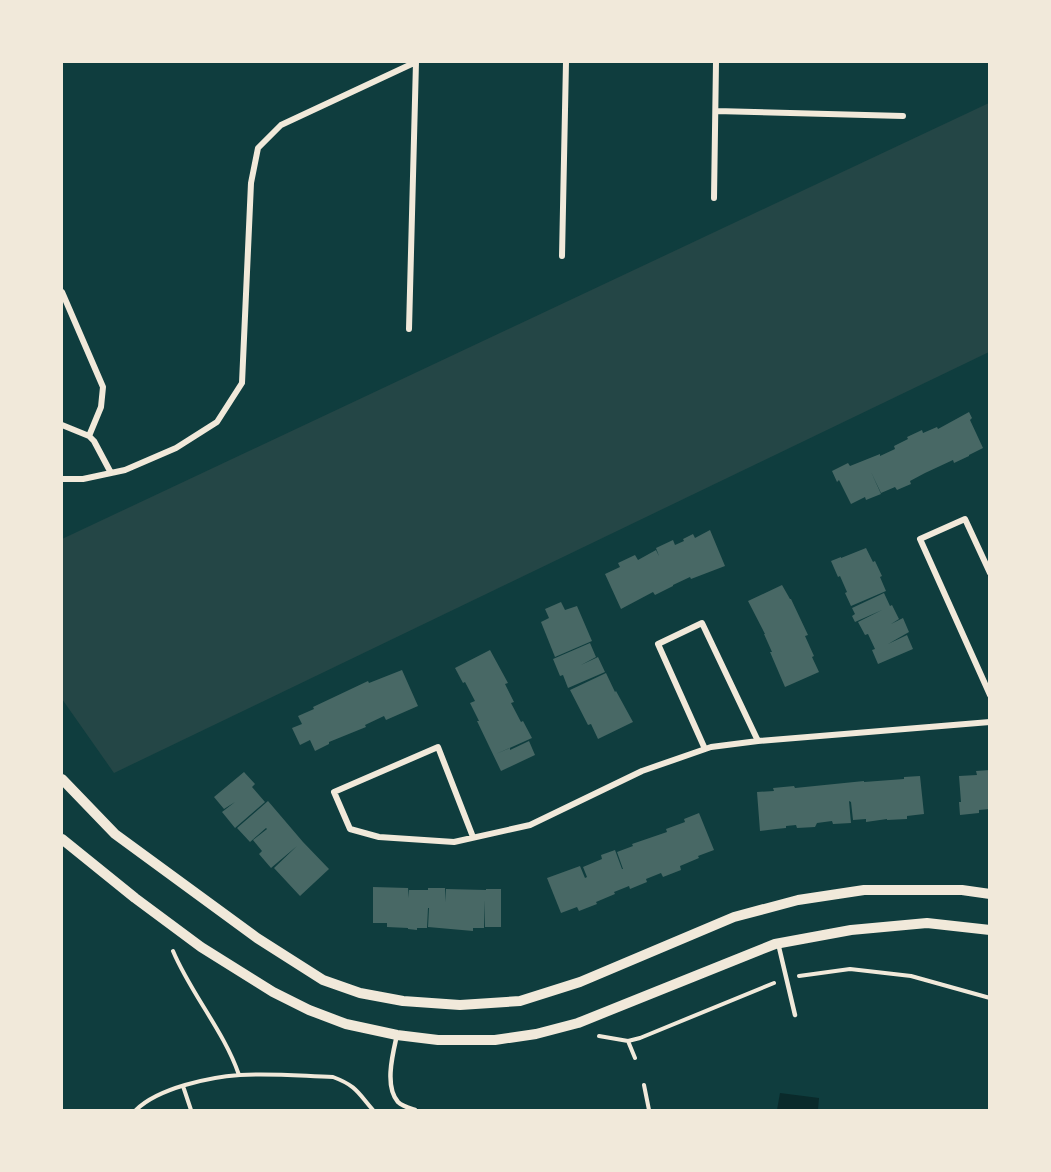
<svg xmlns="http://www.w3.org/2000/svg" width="1051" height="1172" font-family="'Archivo Narrow',sans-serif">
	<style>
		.green { fill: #244646 }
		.water { fill: #0a2a2b }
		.building { fill: #486865 }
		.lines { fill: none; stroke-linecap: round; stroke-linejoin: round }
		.path { stroke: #f1e9da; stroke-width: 4 }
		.service { stroke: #f1e9da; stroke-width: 4.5 }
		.minor { stroke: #f1e9da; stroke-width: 6 }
		.tertiary { stroke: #f1e9da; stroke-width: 10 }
	</style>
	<rect width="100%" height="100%" fill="#0f3d3e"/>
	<path class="green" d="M989 103V352L114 773 62 699V539Z"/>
	<path class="water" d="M780 1093 819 1098 818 1110H777Z"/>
	<path class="building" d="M969 412 972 418 970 420 983 448 969 455V456L954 463 953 460 925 473 910 481 911 484 897 490 895 487 881 493 871 472 881 494 866 500 865 497 851 504 839 480 837 482 832 471 848 463 850 466 880 454V456L895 449 894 446 908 439 907 437 922 430 923 433 937 427 938 429Z
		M710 530 725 566 691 579 690 577 673 585V586L655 595 653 592 621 609 605 574 620 567 618 563 635 555 638 560 656 550 659 556 656 548 673 540 675 545 684 541 683 539 693 534 695 538Z
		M866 548 873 562 875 561 882 576 880 577 886 591 851 606 845 593 847 592 840 576 838 577 831 561 841 557V558Z
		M782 585 790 599H791L808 635 805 636 814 656 812 657 819 672 785 687 770 652H772L764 634H765L748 601Z
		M884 593 890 606 892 605 899 619 891 624 903 618 909 632 888 644 907 635 913 649 878 664 872 650 875 649 868 634 865 635 858 622 882 610 855 622 852 616 855 614 852 608Z
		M561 602 565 610 577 606 592 641 555 657 541 622 549 618 545 609Z
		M590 643 596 657 581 665 598 657 605 672 568 688 563 675 560 676 553 659Z
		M490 650 508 683 505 684 514 702 511 703 521 722 523 721 532 738 496 754 510 748V750L529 741 535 755 501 771 477 721H479L470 703 475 701 465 682 463 683 455 668Z
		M402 670 418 706 386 720 384 716 365 725 366 727 329 742V744L315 751 310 740 300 745 292 728 302 724 298 716 314 709 313 707 368 681 369 683Z
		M606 673 615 692 616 691 633 722 598 739 591 724 588 725 570 690Z
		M990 770V809L979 810V813L960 815 959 802H961L959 776 977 775 976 771Z
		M244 772 255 784 252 787 265 802 235 828 222 812 235 802 224 809 214 797Z
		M920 776 924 814 907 816V819L887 820V819L866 822V819L853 820 851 802 849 801 851 823 833 824 832 821 817 823 815 827 797 828 796 825 786 826V828L776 829 760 831 757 792 774 791 773 788 794 786 795 788 864 781V782L904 779V777Z
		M268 801 303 842 329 869 300 896 274 868 297 846 271 868 259 854 262 851 253 840 267 829 266 828 250 842 237 828Z
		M699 813 714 850 698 856 699 858 680 866 681 870 663 877 661 873 646 879 647 882 630 889 629 886 614 892 615 894 596 902 597 904 579 911 577 907 561 913 547 878 580 866 585 878 587 877 583 867 602 859 601 855 615 850 622 869H623L617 852 633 846 632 844 667 832 666 829 685 822 684 819Z
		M373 887 408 888 409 898V890H428V888H445L446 902V889L486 890V889H501V927H485V900L484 928H473V931L428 927 429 908H428L427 928H417V930L408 929V928L387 927V923H373Z"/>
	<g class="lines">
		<path class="path" d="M173 951C191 994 224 1031 239 1075
			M799 976 850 969 911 976 990 998
			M599 1036 628 1041 635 1058
			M628 1041 640 1038 774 983
			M644 1085 649 1110
			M183 1086 191 1110
			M136 1110C158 1088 210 1077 240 1075 271 1073 302 1076 333 1077 357 1086 358 1093 373 1110"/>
		<path class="service" d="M778 943 795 1015
			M397 1035C393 1053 384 1086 398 1102 402 1106 409 1108 415 1110"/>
		<path class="minor" d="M716 111 903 116
			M714 198 716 62
			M562 256 566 62
			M62 292 103 387 101 407 89 436
			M409 329 416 62
			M62 425 89 436 94 441 111 473
			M62 479H83L125 470 176 448 217 422 242 383 251 183 258 148 281 125 416 62
			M990 573 965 519 920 539 990 695
			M705 749 658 644 702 623 758 741
			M473 837 438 747 334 792 350 829 379 837 454 842 530 825 642 771 711 747 758 741 990 722"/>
		<path class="tertiary" d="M62 779 115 834 257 938 323 980 360 993 403 1001 460 1005 520 1001 580 982 734 917 798 900 864 890H962L990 894
			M62 839 135 898 201 947 273 992 309 1010 346 1024 397 1035 438 1040H495L536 1034 578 1023 775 944 851 930 927 923 990 930"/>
	</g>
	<rect width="1051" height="1172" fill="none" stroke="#f1e9da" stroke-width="126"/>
</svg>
